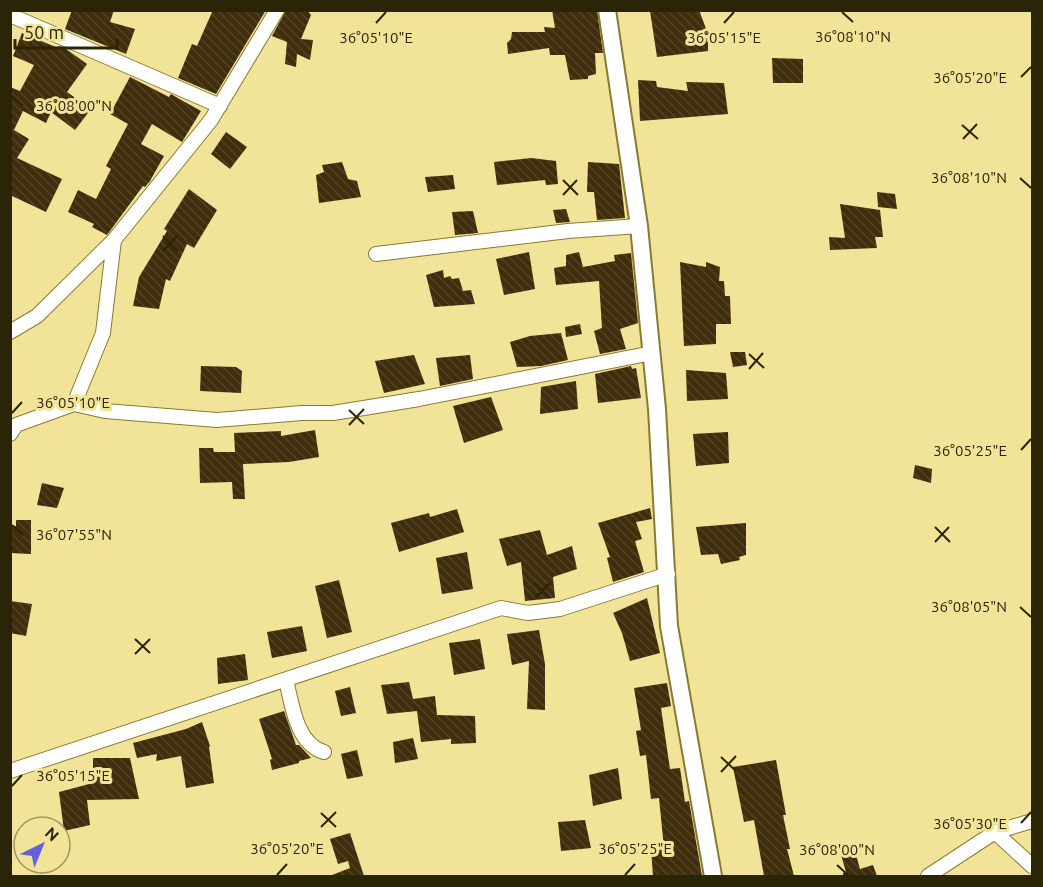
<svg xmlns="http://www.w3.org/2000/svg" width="1043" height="887" font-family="Ubuntu,sans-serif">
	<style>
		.building { fill: url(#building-back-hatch) }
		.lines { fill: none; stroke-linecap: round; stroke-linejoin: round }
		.minor-casing { stroke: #887b31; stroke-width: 16 }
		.tertiary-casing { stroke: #887b31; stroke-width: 20 }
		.minor { stroke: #fff; stroke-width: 14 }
		.tertiary { stroke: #fff; stroke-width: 16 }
		.ticks { fill: none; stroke: #2a2506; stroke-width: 2 }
		.ticks-label { font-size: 15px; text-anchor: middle; fill: #2a2506; stroke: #f1e398; stroke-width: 6; stroke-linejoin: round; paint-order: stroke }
	</style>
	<defs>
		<pattern id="building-back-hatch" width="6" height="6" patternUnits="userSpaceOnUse" patternTransform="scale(1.5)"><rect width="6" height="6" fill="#3f2d0b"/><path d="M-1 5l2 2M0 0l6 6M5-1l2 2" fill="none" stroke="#524324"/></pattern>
	</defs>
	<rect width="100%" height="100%" fill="#f1e398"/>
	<path class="building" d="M72 10H114L110 22 135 29 126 54 65 29Z
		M213 10H266L216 94 178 78 192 44 197 46Z
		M286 10H307L311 15 301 39 313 40 310 60 297 54 296 67 285 64 287 42 272 36Z
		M552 10H597L603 53H595L596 74 588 76V79L570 80 565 55H550L549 48 508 54 507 43 511 39 512 32H545L544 27 555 28Z
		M699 10 708 34V51L657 57 650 11Z
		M22 33 58 48 59 46 66 49 87 64 67 92 91 109 75 130 51 112 46 123 23 111 14 130 29 139 17 158 62 179 46 212 10 195V87L20 91 34 65 13 56Z
		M772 58 803 59V83H773Z
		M130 77 169 97 171 94 176 97 201 111 182 142 152 124 141 144 164 156 150 181 145 187 143 186 107 235 92 227 94 224 68 212 78 190 96 199 111 169 106 166 128 124 110 114Z
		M638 80 656 81 657 87 688 91 686 82 724 83 728 114 640 121Z
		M226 132 247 147 230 169 211 154Z
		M531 158 556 161 558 184 546 185 545 180 497 185 494 162Z
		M342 162 348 179 357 181 361 197 319 203 316 175 324 172 322 165Z
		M588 162 619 164 625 218 597 220 594 192H587Z
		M453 175 455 189 428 192 425 177Z
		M189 189 217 210 194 248 187 244 170 281 166 279 159 309 133 306 139 277 167 231 164 229Z
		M877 192 895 194 897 209 878 207Z
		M840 204 880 210 883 237H875L877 248 830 250 829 237 845 238Z
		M566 209 570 222 556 223 553 210Z
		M473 211 478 233 455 235 452 212Z
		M529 252 535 289 504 295 496 259Z
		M579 252 583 267 615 261 614 255 631 253 638 323 620 329 626 349 600 354 594 331 602 328 599 281 556 285 554 268 566 266V255Z
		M680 262 706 267V262L720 267 719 281H724L725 296H730L731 324H716V344L684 346Z
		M443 270 444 278 450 276 452 279 459 278 463 291 471 290 475 304 434 307 426 275Z
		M580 324 582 334 566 337 565 327Z
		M561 333 568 360 541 366 517 367 510 342 530 336Z
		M730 352H745L747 365 733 367Z
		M414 355 425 384 384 393 375 361Z
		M470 355 473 379 440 386 436 358Z
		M201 366 236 367 242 371 241 393 200 391Z
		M631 366 632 369 636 368 641 398 598 403 595 374Z
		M686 370 726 373 728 399 687 401Z
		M576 381 578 409 540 414 541 387Z
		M491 397 503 430 464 443 453 406Z
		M315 430 319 457 289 462 243 464 245 499H233L232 482 200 483 199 448H213L214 452H235L234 433 281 431V436Z
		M728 432 729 463 696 466 693 434Z
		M915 465 932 469 931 483 913 478Z
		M42 483 64 488 57 508 37 505Z
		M650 508 652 519 636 522 642 539 635 541 644 572 613 582 607 558 610 557 598 523Z
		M457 509 464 532 399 552 391 523 429 513 430 517Z
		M16 520H31V554L10 553V526H16Z
		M746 523V555L739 557 740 560 721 564 718 554 701 555 696 527Z
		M540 530 547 555 572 546 577 569 553 577 555 598 525 601 521 562 507 566 499 539Z
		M467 552 473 589 442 594 436 558Z
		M339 580 352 632 327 638 315 586Z
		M647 598 660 653 630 661 622 633 613 613Z
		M10 601 32 604 26 636 10 633Z
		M302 626 307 651 272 658 267 632Z
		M539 630 545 664V710L527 709 529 661 512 665 507 634Z
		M480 639 485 669 454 675 449 643Z
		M245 654 248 680 218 684 217 658Z
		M409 682 413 699 435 696 437 715 475 716 476 743 451 744V739L421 742 417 711 387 714 381 685Z
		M667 683 671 706 661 708 670 769 680 768 685 802 689 801 702 876H653L651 849 664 848 659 798 651 799 646 755 640 756 636 731 641 730 634 688Z
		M350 687 356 713 341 716 335 691Z
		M284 711 296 745H299L311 758 299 761V763L272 770 270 760 272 759 259 719Z
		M202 722 210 746 209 747 214 783 186 788 181 756 156 761 157 754 137 758 133 743 186 729Z
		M413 738 418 759 395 763 393 742Z
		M357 750 363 776 347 779 341 754Z
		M93 758H130L139 799 87 800 90 825 64 831 59 792 93 783Z
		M776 760 786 815H783L790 849H787L794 876H764L754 820 744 822 733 767Z
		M618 768 622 799 593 806 589 775Z
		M585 820 591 848 561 851 558 822Z
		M350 833 364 876H332V875L350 868 348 861 338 864 330 839Z
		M853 844 860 869 873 865 877 876H843V873L846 872 839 848Z"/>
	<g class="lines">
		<g class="minor-casing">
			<path id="minor" d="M10 15 220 106
				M376 254 568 231 639 226
				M10 332 37 316 114 240
				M74 404 103 333 114 240 211 120 277 10
				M10 434 16 425 74 404 105 411 217 420 302 413H333L419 399 652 353
				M286 680C292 704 296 744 324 752
				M10 771 501 608 528 613 560 609 668 574
				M995 832 1032 866
				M928 876 995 832 1032 821"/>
		</g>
		<g class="tertiary-casing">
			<path id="tertiary" d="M607 10 639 226 657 409 669 626 713 876"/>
		</g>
		<use href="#minor" class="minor"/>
		<use href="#tertiary" class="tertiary"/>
	</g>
	<path class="ticks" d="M842 12 853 22M376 23 386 12M724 23 734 12M1021 77 1031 67M12 96 23 106M962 125 978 139M963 139 977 124M1020 178 1031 188M563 180 578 195M563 195 577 180M163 236 178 251M163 251 177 236M749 354 764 368M749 369 763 353M349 410 364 424M12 413 22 402M349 425 364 409M1021 450 1031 439M12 525 23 535M935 527 950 542M935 542 949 527M535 583 550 598M535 598 550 583M1020 607 1031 617M135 639 150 653M135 654 150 639M721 757 736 771M721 772 736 756M12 786 22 775M321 813 336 827M1021 823 1031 812M321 827 336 812M837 865 848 875M277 875 287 864M625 875 635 864"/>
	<g class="ticks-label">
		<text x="853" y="42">36°08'10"N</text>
		<text x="376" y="43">36°05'10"E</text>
		<text x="724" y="43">36°05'15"E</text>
		<text x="970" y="83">36°05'20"E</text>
		<text x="74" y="111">36°08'00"N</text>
		<text x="969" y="183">36°08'10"N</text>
		<text x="73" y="408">36°05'10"E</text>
		<text x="970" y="456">36°05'25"E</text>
		<text x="74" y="540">36°07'55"N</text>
		<text x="969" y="612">36°08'05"N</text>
		<text x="73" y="781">36°05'15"E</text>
		<text x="970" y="829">36°05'30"E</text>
		<text x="287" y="854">36°05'20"E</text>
		<text x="635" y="854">36°05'25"E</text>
		<text x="837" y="855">36°08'00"N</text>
	</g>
	<rect width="1043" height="887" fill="none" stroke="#2a2506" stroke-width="24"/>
	<g transform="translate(42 845) rotate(43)"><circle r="28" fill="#f1e398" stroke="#a1975e" stroke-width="1.5"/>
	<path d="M0-4.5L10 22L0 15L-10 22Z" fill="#6362db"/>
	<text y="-9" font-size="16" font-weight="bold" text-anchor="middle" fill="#2a2506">N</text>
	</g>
	<path d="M15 39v9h102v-9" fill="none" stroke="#2a2506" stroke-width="3"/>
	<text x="24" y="39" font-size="18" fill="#2a2506" stroke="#f1e398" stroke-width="4.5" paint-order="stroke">50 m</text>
</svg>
